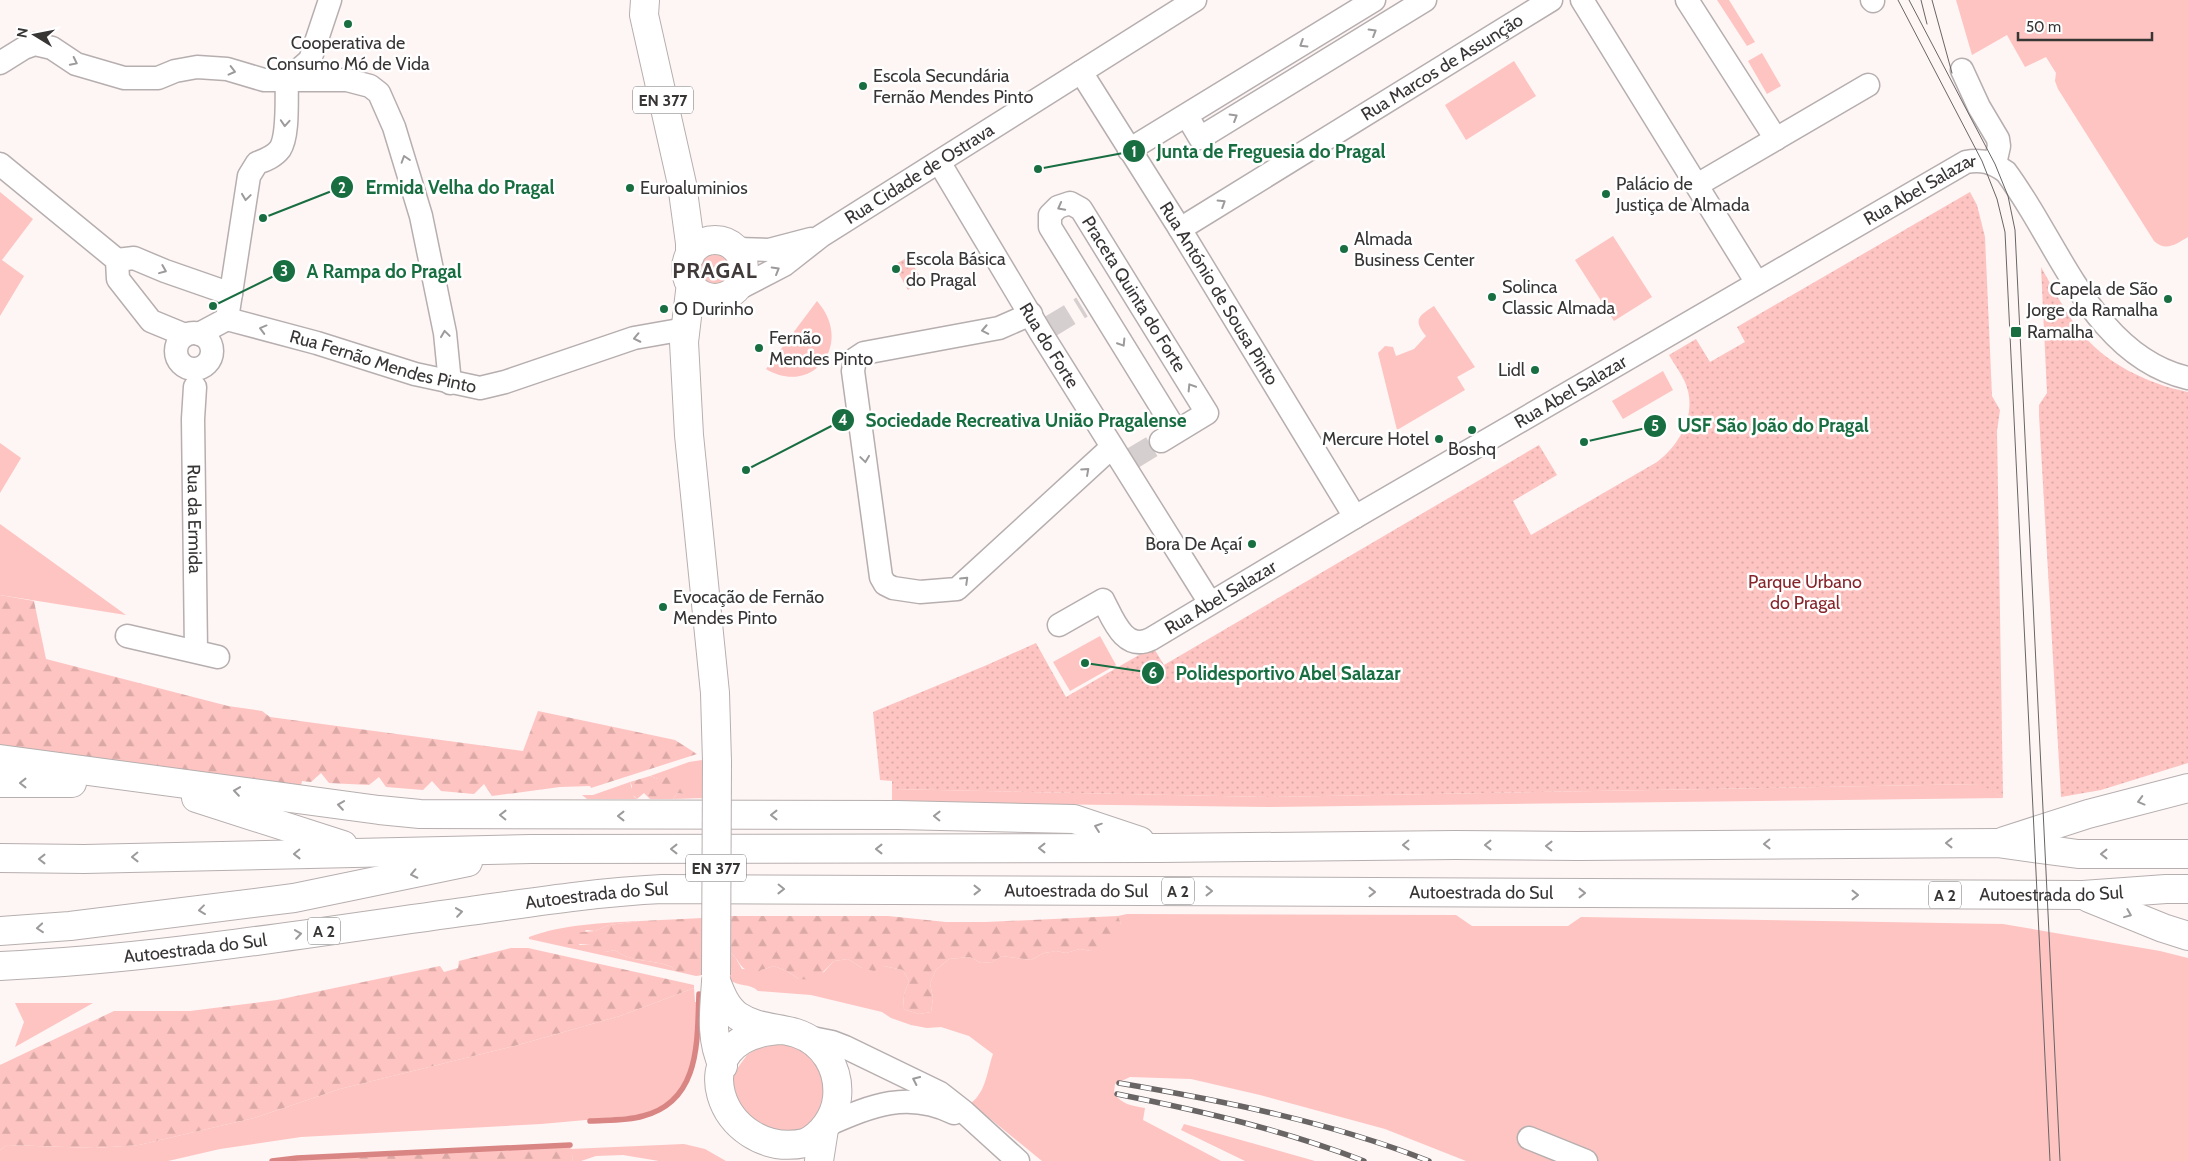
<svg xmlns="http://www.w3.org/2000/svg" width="2188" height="1161" font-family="Cabin,sans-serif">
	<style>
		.grass { fill: #fdc4c1 }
		.forest { fill: url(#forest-firs) }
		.park { fill: url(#park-dots) }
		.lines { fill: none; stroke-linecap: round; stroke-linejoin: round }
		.stream { stroke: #d88583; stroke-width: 5.5 }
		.minor-tunnel { stroke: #d6cfcf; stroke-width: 22; stroke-dasharray: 22 11; stroke-linecap: butt }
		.minor-casing { stroke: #b7afaf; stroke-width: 25 }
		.major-casing { stroke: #b7afaf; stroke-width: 30 }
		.highway-casing { stroke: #b7afaf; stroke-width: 30 }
		.minor { stroke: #fff; stroke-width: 22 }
		.major { stroke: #fff; stroke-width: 28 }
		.highway { stroke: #fff; stroke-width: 28 }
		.tram { stroke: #696565; stroke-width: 1 }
		.rail-casing { stroke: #696565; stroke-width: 5.5 }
		.rail { stroke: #fff; stroke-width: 4; stroke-dasharray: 11; stroke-linecap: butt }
		.major-bridge-casing { stroke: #b7afaf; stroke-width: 30; stroke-linecap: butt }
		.major-bridge { stroke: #fff; stroke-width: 28 }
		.oneway { stroke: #9c9a9a }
		.poi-dot { fill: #186e41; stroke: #fff; stroke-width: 2 }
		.labels { text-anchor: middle; stroke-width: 5; stroke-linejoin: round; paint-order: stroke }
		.shield { fill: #fff; stroke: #747272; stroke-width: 1 }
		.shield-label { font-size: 16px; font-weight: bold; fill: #383535 }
		.poi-label { font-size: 18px; fill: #383535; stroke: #fff; text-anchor: start }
		.street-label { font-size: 18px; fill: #383535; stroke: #fff }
		.park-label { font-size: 18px; fill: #87252c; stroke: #fff }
		.district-label { font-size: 22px; font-weight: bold; letter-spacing: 1px; fill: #413a3a; stroke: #fff }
		.leader { fill: none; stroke: #186e41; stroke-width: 2 }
		.callout-dot { fill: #186e41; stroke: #fff; stroke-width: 2 }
		.mark-label { font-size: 15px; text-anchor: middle; font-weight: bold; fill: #fff }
		.callout-label { font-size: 19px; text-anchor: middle; font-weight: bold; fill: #186e41; stroke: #fff; stroke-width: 5; stroke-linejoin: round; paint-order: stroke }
	</style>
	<defs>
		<pattern id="forest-firs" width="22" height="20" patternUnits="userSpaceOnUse" patternTransform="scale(1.25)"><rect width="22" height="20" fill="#fdc4c1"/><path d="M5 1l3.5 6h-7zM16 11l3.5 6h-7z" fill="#daa9a6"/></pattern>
		<pattern id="park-dots" width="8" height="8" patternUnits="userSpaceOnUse" patternTransform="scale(1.25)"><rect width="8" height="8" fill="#fdc4c1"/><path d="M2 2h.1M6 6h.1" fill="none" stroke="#daa9a6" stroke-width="1.8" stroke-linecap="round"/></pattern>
	</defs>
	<rect width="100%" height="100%" fill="#fef5f5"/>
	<path class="grass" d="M1717 0H1729L1755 42 1747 46Z
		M1956 0H2188V237C2176 244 2166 252 2154 241L2058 89 2055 81 2056 73 2046 57 2025 67 2007 35 1972 55Z
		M1762 53 1781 86 1767 94 1748 61Z
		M1514 61 1536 96 1466 140 1445 105Z
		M0 192 33 219 2 260 24 276 0 316Z
		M1613 236 1652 297 1614 321 1575 260Z
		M699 269a17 17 0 1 1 34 0a17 17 0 1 1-34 0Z
		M817 301C855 344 812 397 766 369Z
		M1434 306 1475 367 1457 377 1465 390 1397 430 1378 353 1385 346 1393 347 1396 356 1414 349 1426 336C1413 320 1418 316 1434 306Z
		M1663 371 1673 390 1623 419 1612 401Z
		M0 443 21 458 0 493Z
		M0 524 126 615 0 595Z
		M1100 636 1116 665 1070 691 1053 662Z
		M702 760 704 762V798L673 799 677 793 684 794 677 780 658 779 650 776 689 762Z
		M630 782 634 797 637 799H587L582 795H593Z
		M1981 784 2003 798 1269 807 892 802V789L1269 797Z
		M1127 914 1456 915 1472 926H1568L1581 917 2003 924 2160 951 2188 958V1161H1466L1385 1129 1260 1095 1191 1079 1130 1077 1115 1084 1114 1093C1121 1104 1132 1106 1145 1108L1143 1120 1221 1161H1042L971 1103C986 1092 987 1071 993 1054L969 1036 941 1027 927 1028 911 1025 891 1018 882 1012 811 995 758 991C750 983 739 987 730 980V952L735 957 742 969 761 970 774 966 787 971 799 979 824 972 834 961 848 959 862 968 884 966 903 970 909 981 904 994 903 1009 919 1014 931 1012 933 998 930 983 936 970 949 959 970 957 981 963 992 962 1002 956 1031 960 1044 953 1056 951 1066 953 1080 949 1091 951 1121 924 1118 916Z
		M640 921 609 925 595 931 586 930 579 945 591 944 605 952 615 950C631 963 654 959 672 967L674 971 529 939V937C564 924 603 923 640 921Z
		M694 988 695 1002H698C695 1050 698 1098 642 1115L541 1124 301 1137 220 1149 168 1161H0V1150L7 1145 95 1148 139 1145 254 1118 340 1089 518 1045 620 1016Z
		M15 1003H93L15 1047 24 1022Z
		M783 1043C788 1045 794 1046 798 1048 819 1057 831 1087 822 1108 818 1116 810 1123 805 1130L768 1137 748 1128 731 1083 734 1073 747 1055 756 1049Z
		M1184 1124 1315 1161H1245L1181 1130Z
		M684 1144 705 1149 726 1161H659L623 1155 596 1156 581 1161H572L573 1158 570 1149Z"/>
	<path class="forest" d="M0 595 34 601 46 659 228 706 262 711 270 717 523 751 538 711 675 740 697 754 591 788 590 786 560 787 492 796 484 784 474 794 441 791 432 781 423 790 386 787 379 777 369 785 329 783 321 773 311 782 302 781 301 786 226 781 0 745Z
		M650 776 658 779 673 776 677 780 686 779 689 787 684 794 677 793 673 799H650L644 793 637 799 631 793 632 786 630 782Z
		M730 916H888L946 922H986L1118 916 1121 924 1116 940 1102 949 1091 951 1080 949 1066 953 1056 951 1044 953 1031 960 1002 956 992 962 981 963 970 957 949 959 936 970 930 983 933 998 931 1012 919 1014 903 1009 904 994 909 981 903 970 884 966 874 971 862 968 848 959 834 961 815 980 799 979 787 971 774 966 761 970 755 974C737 967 743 964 730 952Z
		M703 918V975L696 976 674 971 672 967C654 959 631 963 615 950L605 952 596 950 591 944H568L565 939 572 933 595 931 609 925 640 921Z
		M511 948H528L694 985V988L620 1016 518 1045 340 1089 254 1118 139 1145 95 1148 7 1145 0 1150V1065L114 1011H190L277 1000 440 966 444 972 458 968 459 961Z
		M570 1146 573 1158 572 1161H277Z"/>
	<path class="park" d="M1970 192 1977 205 1985 237 1992 396 2000 410 1997 431 2003 798 1980 784 1269 797 892 789V781L880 780 873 712 987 665 1036 643 1066 697 1153 647 1164 665 1539 445 1557 475 1513 501 1531 535 1657 462C1681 444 1698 412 1685 382 1681 373 1674 364 1669 355L1696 339 1710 362 1745 342 1737 327Z
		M908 257 923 281 908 290 894 265Z
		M2041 267C2053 288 2064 310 2079 330 2104 363 2148 384 2188 392V763L2101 790 2061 797 2039 415V405L2047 393Z"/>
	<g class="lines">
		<path class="stream" d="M590 1121C607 1120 626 1121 643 1116 701 1101 697 1040 699 994
			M272 1161 297 1158 570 1145"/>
		<path class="minor-tunnel" d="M1051 326 1082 307
			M1133 458 1161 441"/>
		<g class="minor-casing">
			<g id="minor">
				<path d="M1582 0 1757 283"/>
				<path d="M1687 0 1776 139"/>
				<path d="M1872 0 1873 1"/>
				<path d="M0 63 24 48 35 44 52 48 76 64 124 78H158L175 71 197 67 227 69 264 80H347L370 86 379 93 394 127 421 216 445 333 450 383"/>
				<path d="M1962 70 1979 107 1998 139 1999 146 1995 164"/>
				<path id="s1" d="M1081 72 1180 229 1355 517"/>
				<path d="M287 80 310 60 330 0"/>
				<path d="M1187 116 1200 138 1425 0"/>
				<path d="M1129 150 1374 0"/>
				<path id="s2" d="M939 162 1041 333 1210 603"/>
				<path d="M0 164 117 260 118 279 151 321 185 335"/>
				<path d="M1697 185 1868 85"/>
				<path id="s3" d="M1180 229 1551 0"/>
				<path d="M737 249 769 250 811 239"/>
				<path d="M117 260 134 258 165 271 231 294"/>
				<path id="s4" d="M732 292 784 265 821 236 1195 0"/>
				<path d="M1031 314 999 328 864 353 855 359 853 371 881 577 885 584 893 588 920 592 957 589 1112 447"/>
				<path id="s5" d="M227 319 317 343 415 374 480 388 505 382 634 338 685 329"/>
				<circle cx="194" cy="351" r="18"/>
				<path d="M199 334 227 319 249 176 257 163C265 160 274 157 280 149 289 135 286 98 287 80"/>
				<path id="s6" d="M195 387 193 419 196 651"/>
				<path d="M1161 441 1207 413 1081 209 1070 203 1058 207 1050 215V227L1176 431"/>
				<path id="s7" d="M1059 625 1103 600C1113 619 1124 652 1151 639L1355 517 1966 162C1981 159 1993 162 2006 172 2015 184 2023 197 2031 210 2070 274 2108 360 2188 378"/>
				<path d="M127 636 218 657"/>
				<path d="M807 1037 832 1042 845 1047 940 1093 963 1111 1018 1161"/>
				<path d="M827 1125C871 1106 907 1090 954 1113"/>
				<path d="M1529 1138 1586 1161"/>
			</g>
		</g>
		<g class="major-casing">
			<path id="major" d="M645 0 644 15 682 184 690 243V256
				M686 269a29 29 0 1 1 58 0a29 29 0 1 1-58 0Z
				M691 283 684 342 689 435 715 693 717 762
				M716 981C721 994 726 1007 738 1016 756 1028 776 1027 796 1033 824 1042 840 1069 837 1098 835 1117 822 1135 805 1143 720 1161 674 1034 783 1030
				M716 982C714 1011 710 1039 723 1066
				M819 1161 824 1129"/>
		</g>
		<g class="highway-casing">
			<g id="highway">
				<path d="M0 759 379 810 420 814 897 815 1074 819 1140 841"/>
				<path d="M0 783H72"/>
				<path d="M196 798 343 845"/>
				<path d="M2004 841 2088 814 2188 788"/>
				<path d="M0 858 84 859 531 849 1160 848 1455 845 1578 846 1997 843 2078 854H2188"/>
				<path d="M2089 898 2163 928 2188 936"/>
				<path d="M0 931 70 926 294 898 468 862"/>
				<path id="s8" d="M0 966C158 959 314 932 470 911 534 902 598 892 662 889L2083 895 2166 889H2188"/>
			</g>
		</g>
		<use href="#minor" class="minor"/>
		<use href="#major" class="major"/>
		<use href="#highway" class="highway"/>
		<path class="tram" d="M1898 0 1982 161 1997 199 2005 232 2050 1161
			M1909 0 1995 164 2008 196 2015 230 2060 1161
			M1921 0 1927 24
			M1932 0 1952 73"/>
		<g class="rail-casing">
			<path id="rail" d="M1119 1083C1224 1101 1330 1122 1429 1161
				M1117 1094C1201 1111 1284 1130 1364 1161"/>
		</g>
		<use href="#rail" class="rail"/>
		<g class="major-bridge-casing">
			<path id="major-bridge" d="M716 975 717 762"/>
		</g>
		<use href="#major-bridge" class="major-bridge"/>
	</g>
	<defs><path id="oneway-chevron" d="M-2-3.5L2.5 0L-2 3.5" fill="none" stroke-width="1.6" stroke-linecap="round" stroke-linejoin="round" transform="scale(1.25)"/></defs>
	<g class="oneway">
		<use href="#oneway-chevron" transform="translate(1373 32) rotate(-31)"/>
		<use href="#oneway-chevron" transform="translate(1303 44) rotate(148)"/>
		<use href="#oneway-chevron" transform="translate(74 62) rotate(26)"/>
		<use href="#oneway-chevron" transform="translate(232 71) rotate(14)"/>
		<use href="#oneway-chevron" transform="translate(1234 117) rotate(-31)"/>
		<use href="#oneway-chevron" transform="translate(285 123) rotate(94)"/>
		<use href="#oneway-chevron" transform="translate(405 159) rotate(-108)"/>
		<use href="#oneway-chevron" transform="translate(246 197) rotate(98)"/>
		<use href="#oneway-chevron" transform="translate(1222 203) rotate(-32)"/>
		<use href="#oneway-chevron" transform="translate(1061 207) rotate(152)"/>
		<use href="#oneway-chevron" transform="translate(163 270) rotate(22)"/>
		<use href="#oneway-chevron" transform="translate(776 270) rotate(-30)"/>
		<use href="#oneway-chevron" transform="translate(263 329) rotate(-165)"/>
		<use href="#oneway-chevron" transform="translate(985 330) rotate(169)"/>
		<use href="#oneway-chevron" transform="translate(445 334) rotate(-98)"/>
		<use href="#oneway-chevron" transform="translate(637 338) rotate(168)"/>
		<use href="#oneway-chevron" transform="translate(1122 343) rotate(58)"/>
		<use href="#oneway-chevron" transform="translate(1191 387) rotate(-122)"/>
		<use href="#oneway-chevron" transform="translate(865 459) rotate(82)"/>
		<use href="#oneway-chevron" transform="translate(1086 471) rotate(-42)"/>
		<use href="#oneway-chevron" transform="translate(965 580) rotate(-44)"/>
		<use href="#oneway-chevron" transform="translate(23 783) rotate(180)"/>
		<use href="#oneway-chevron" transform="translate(237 791) rotate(-172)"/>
		<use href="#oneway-chevron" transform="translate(2141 801) rotate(165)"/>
		<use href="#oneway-chevron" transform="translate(341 805) rotate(-172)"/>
		<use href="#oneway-chevron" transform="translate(503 815) rotate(-179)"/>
		<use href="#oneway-chevron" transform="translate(774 815) rotate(180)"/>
		<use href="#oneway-chevron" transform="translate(621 816) rotate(180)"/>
		<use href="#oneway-chevron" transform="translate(937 816) rotate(-179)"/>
		<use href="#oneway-chevron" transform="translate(1098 827) rotate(-161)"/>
		<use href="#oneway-chevron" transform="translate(1949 843) rotate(180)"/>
		<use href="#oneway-chevron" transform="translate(1767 844) rotate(179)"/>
		<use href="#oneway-chevron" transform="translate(1406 845) rotate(179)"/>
		<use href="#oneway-chevron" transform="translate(1488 845) rotate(-180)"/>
		<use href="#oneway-chevron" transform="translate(1549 846) rotate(-179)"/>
		<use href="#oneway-chevron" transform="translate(1042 848) rotate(180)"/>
		<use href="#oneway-chevron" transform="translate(674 849) rotate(180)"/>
		<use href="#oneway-chevron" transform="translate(879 849) rotate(180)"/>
		<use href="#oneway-chevron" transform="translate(297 854) rotate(179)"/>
		<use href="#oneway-chevron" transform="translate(2104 854) rotate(-180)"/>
		<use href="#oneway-chevron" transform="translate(135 857) rotate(179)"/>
		<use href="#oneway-chevron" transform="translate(42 859) rotate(-180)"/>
		<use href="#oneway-chevron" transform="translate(414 874) rotate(168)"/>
		<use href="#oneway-chevron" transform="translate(781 889) rotate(1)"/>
		<use href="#oneway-chevron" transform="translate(977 890)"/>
		<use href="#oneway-chevron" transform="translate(1209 891)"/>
		<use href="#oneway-chevron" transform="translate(1372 892)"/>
		<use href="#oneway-chevron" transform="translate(1582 893)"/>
		<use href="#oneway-chevron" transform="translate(1855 895)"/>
		<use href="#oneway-chevron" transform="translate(202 910) rotate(173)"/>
		<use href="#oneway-chevron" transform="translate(459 912) rotate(-8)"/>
		<use href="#oneway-chevron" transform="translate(2128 914) rotate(22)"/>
		<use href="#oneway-chevron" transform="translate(40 928) rotate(175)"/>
		<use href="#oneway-chevron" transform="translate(298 934) rotate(-8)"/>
		<use href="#oneway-chevron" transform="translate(916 1080) rotate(-155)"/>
	</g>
	<g class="poi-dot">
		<circle cx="348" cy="24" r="5"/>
		<circle cx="863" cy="86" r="5"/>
		<circle cx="630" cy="188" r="5"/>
		<circle cx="1606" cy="194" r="5"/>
		<circle cx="1344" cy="249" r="5"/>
		<circle cx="896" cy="269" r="5"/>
		<circle cx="1492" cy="297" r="5"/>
		<circle cx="2168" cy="299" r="5"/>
		<circle cx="664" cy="309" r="5"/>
		<rect x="2010" y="326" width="12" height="12" rx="2.5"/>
		<circle cx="759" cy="348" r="5"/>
		<circle cx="1535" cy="370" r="5"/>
		<circle cx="1472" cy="430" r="5"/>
		<circle cx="1439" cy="439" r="5"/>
		<circle cx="1252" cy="544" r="5"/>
		<circle cx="663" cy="607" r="5"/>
	</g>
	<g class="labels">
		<g class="shield">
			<rect x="633" y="86.5" width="60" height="27" rx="4"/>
			<rect x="686" y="854.5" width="60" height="27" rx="4"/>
			<rect x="1162" y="877.5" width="32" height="27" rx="4"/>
			<rect x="1929" y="881.5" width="32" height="27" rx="4"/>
			<rect x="308" y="917.5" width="32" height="27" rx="4"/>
		</g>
		<g class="shield-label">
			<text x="663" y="106">EN 377</text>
			<text x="716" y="874">EN 377</text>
			<text x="1178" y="897">A 2</text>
			<text x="1945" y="901">A 2</text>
			<text x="324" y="937">A 2</text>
		</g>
		<g class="poi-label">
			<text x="348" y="49" text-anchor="middle">Cooperativa de<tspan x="348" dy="21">Consumo Mó de Vida</tspan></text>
			<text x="873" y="82">Escola Secundária<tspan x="873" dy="21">Fernão Mendes Pinto</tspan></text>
			<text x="1616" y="190">Palácio de<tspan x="1616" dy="21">Justiça de Almada</tspan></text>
			<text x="640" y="194">Euroaluminios</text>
			<text x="1354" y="245">Almada<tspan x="1354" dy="21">Business Center</tspan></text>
			<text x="906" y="265">Escola Básica<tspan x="906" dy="21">do Pragal</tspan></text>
			<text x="1502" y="293">Solinca<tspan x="1502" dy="21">Classic Almada</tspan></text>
			<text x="2158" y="295" text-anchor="end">Capela de São<tspan x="2158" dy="21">Jorge da Ramalha</tspan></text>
			<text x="674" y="315">O Durinho</text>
			<text x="2027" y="338">Ramalha</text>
			<text x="769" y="344">Fernão<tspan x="769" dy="21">Mendes Pinto</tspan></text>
			<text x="1525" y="376" text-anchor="end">Lidl</text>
			<text x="1429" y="445" text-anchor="end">Mercure Hotel</text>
			<text x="1472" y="455" text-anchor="middle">Boshq</text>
			<text x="1242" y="550" text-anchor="end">Bora De Açaí</text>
			<text x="673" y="603">Evocação de Fernão<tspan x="673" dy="21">Mendes Pinto</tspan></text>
		</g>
		<g class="street-label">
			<text dy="6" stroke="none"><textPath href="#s3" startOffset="308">Rua Marcos de Assunção</textPath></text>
			<text dy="6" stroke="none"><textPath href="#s4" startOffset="222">Rua Cidade de Ostrava</textPath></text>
			<text dy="6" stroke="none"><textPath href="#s7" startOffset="1012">Rua Abel Salazar</textPath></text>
			<text transform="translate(1134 294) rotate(58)" y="6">Praceta Quinta do Forte</text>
			<text dy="6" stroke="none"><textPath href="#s1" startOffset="261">Rua António de Sousa Pinto</textPath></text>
			<text dy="6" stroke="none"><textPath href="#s2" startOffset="214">Rua do Forte</textPath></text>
			<text dy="6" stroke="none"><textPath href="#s5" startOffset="162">Rua Fernão Mendes Pinto</textPath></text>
			<text dy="6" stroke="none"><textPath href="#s7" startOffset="608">Rua Abel Salazar</textPath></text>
			<text dy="6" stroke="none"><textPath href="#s6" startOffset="132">Rua da Ermida</textPath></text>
			<text dy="6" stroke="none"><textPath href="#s7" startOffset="202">Rua Abel Salazar</textPath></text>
			<text dy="6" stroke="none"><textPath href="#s8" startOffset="1081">Autoestrada do Sul</textPath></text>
			<text dy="6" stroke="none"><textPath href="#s8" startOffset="1486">Autoestrada do Sul</textPath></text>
			<text dy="6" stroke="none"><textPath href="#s8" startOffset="2056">Autoestrada do Sul</textPath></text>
			<text dy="6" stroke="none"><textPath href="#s8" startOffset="601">Autoestrada do Sul</textPath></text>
			<text dy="6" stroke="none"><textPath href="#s8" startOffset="196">Autoestrada do Sul</textPath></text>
		</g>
		<g class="park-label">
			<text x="1805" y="588">Parque Urbano<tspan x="1805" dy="21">do Pragal</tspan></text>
		</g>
		<g class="district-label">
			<text x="715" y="278">PRAGAL</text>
		</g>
	</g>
	<path class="leader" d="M1038 169L1134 151M263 218L342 187M213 306L284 271M746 470L843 420M1584 442L1655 426M1085 663L1153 673"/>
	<g class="callout-dot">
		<circle cx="1038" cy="169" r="5"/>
		<circle cx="263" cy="218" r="5"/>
		<circle cx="213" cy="306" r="5"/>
		<circle cx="746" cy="470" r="5"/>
		<circle cx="1584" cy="442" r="5"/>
		<circle cx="1085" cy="663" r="5"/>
		<circle cx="1134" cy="151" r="12"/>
		<circle cx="342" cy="187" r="12"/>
		<circle cx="284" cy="271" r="12"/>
		<circle cx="843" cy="420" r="12"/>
		<circle cx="1655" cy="426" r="12"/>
		<circle cx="1153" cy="673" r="12"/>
	</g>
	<g class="mark-label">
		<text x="1134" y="157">1</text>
		<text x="342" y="193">2</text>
		<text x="284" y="276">3</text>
		<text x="843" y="425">4</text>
		<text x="1655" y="431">5</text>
		<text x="1153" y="678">6</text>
	</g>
	<g class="callout-label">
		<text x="1271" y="158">Junta de Freguesia do Pragal</text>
		<text x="460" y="194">Ermida Velha do Pragal</text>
		<text x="384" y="278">A Rampa do Pragal</text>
		<text x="1026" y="427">Sociedade Recreativa União Pragalense</text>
		<text x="1773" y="432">USF São João do Pragal</text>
		<text x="1288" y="680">Polidesportivo Abel Salazar</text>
	</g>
	<g transform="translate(35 35) rotate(280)" stroke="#ffffff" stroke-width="4" paint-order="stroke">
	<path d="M0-4L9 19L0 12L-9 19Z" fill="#383535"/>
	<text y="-8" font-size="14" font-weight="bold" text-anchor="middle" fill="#383535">N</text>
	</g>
	<path d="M2018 32v8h134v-8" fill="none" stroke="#383535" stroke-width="2.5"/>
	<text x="2026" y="32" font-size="15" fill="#383535" stroke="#ffffff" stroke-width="4" paint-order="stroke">50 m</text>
</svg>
